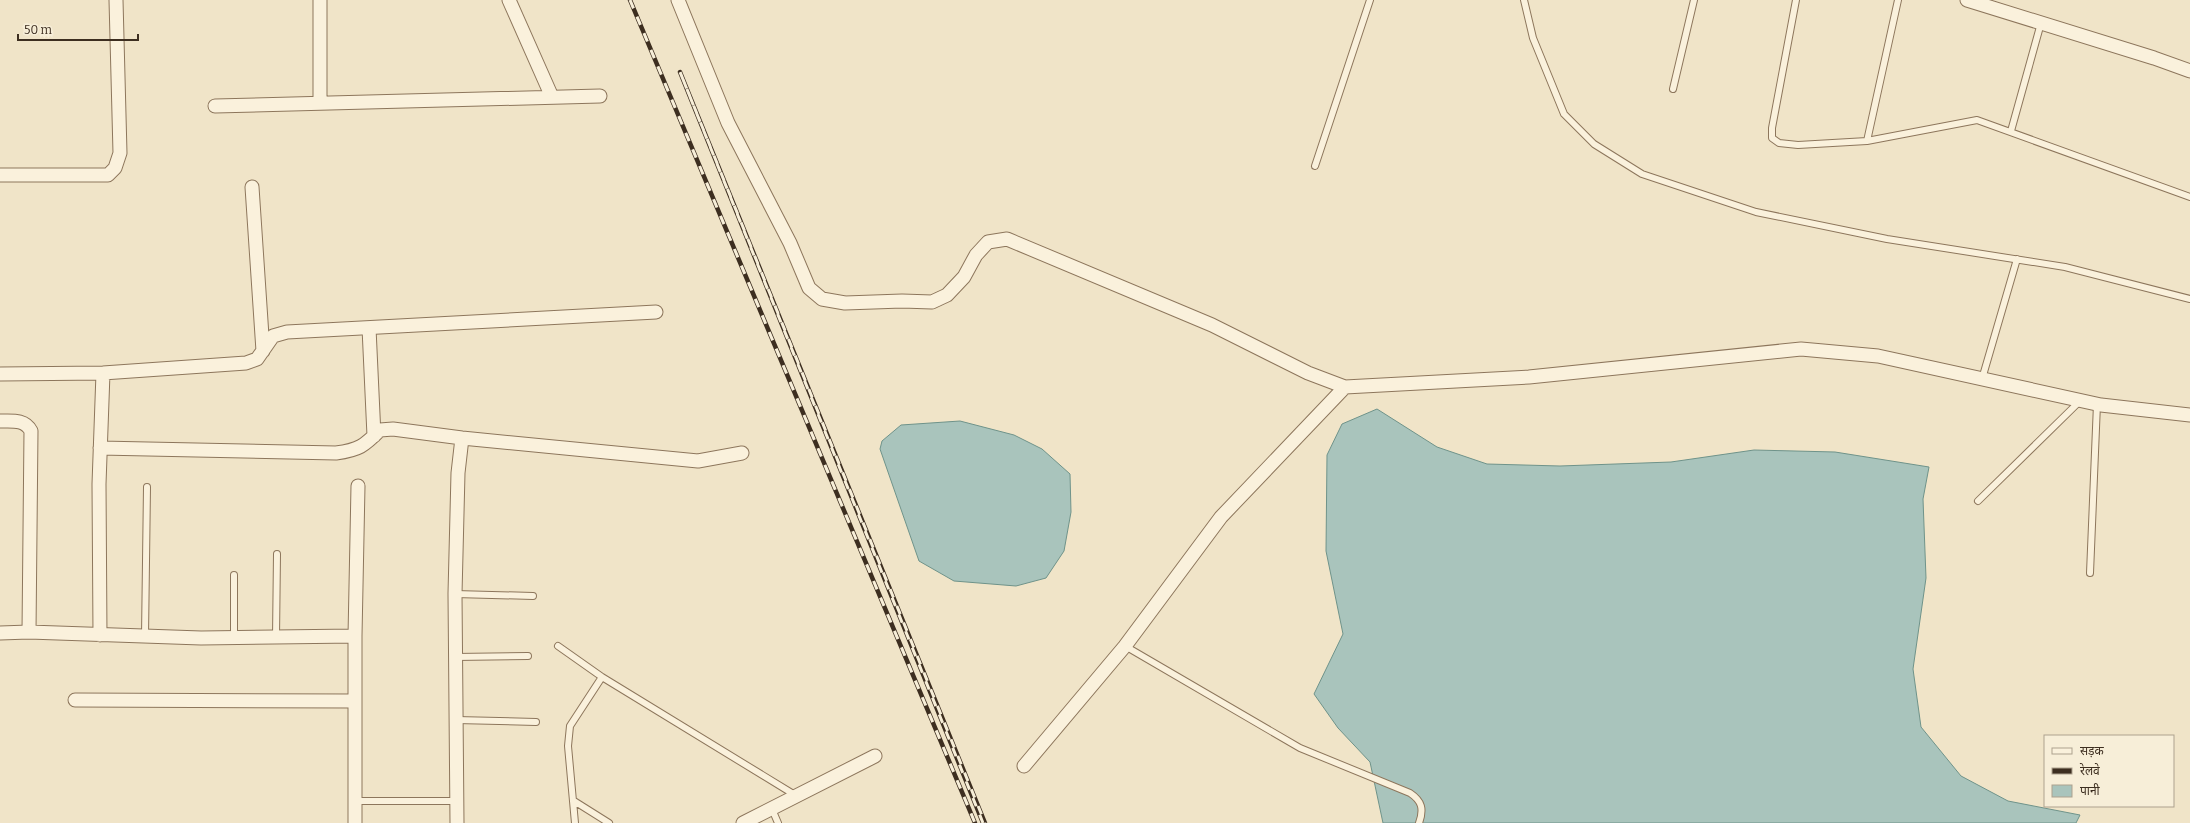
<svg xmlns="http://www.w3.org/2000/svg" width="2190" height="823" font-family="Bitter,'Noto Sans Devanagari',serif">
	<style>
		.water { fill: #a9c4bc; stroke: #6f938a }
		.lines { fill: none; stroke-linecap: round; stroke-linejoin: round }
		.service-casing { stroke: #8d765c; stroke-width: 8 }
		.minor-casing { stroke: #8d765c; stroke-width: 15 }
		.service { stroke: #faf1dc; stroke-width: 6 }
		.minor { stroke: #faf1dc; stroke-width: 13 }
		.rail-casing { stroke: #3d2e20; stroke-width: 4.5 }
		.rail { stroke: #f7eed8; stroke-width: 3; stroke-dasharray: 9; stroke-linecap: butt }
	</style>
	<rect width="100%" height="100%" fill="#f0e4c8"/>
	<path class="water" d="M1377 409 1437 447 1487 464 1560 466 1671 462 1754 450 1835 452 1929 467 1923 499 1926 578 1913 669 1921 727 1961 776 2008 801 2080 815 2076 823H1383L1370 762 1338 728 1314 694 1343 634 1326 551 1327 455 1342 424Z
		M960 421 1014 435 1042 449 1070 474 1071 512 1064 551 1046 578 1016 586 954 581 919 561 880 449 882 441 901 425Z"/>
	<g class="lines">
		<g class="service-casing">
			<path id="service" d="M1524 0 1533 38 1564 114 1594 144 1642 174 1756 212 1887 239 2065 267 2190 299
				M1796 0 1772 128V138L1779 143 1798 145 1867 141 1977 120 2190 197
				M1673 89 1694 0
				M2011 131 2041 23
				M1867 141 1898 0
				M1315 166 1370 0
				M1982 379 2017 259
				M1978 501 2080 401
				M2090 573 2097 404
				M234 575V638
				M455 594 533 596
				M145 636 147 487
				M276 637 277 554
				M558 646 602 677 795 795
				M1125 646 1300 748 1410 793C1422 801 1424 809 1419 823
				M455 657 528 656
				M456 720 536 722
				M355 801H456
				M574 801 609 823
				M772 809 778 823
				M575 823 568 746 570 726 602 677"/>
		</g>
		<g class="minor-casing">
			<path id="minor" d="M509 0 552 97
				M678 0 728 123 790 243 809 288 822 299 845 303 902 301 932 302 947 295 964 277 976 255 988 242 1007 239 1212 325 1308 373 1345 387
				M1967 0 2154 58 2190 71
				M320 103V0
				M215 106 600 96
				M0 175H108L115 168 120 153 116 0
				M252 187 263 351
				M369 328 374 436
				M0 374 103 373 246 363 257 359 273 336 287 332 656 312
				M0 421C12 421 25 419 31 431L29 632 201 638 355 636
				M100 448 336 453C359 450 364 446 380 430L393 429 462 438 698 461 742 453
				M0 633 29 632
				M100 635 99 484 103 373
				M75 700 355 701
				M1024 766 1125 646 1221 517 1345 387 1529 377 1801 349 1878 356 2101 405 2190 415
				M355 823V636L358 486
				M457 823 455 594 458 473 462 438
				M743 823 875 756"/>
		</g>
		<use href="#service" class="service"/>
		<use href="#minor" class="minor"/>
		<g class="rail-casing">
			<path id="rail" d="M630 0 975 823
				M983 823 680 72 985 823"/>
		</g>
		<use href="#rail" class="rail"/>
	</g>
	<rect x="2044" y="735" width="130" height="72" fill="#f7eed8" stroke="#ada18e"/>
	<rect x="2052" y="748" width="20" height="6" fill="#faf1dc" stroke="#ada18e"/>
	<text x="2080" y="755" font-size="12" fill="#3d2e20">सड़क</text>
	<rect x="2052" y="768" width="20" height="6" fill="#3d2e20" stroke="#ada18e"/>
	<text x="2080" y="775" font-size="12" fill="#3d2e20">रेलवे</text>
	<rect x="2052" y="785" width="20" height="12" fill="#a9c4bc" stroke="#ada18e"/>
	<text x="2080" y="795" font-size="12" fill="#3d2e20">पानी</text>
	<path d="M18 34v6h120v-6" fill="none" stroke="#3d2e20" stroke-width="2"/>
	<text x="24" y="34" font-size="12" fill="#3d2e20" stroke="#f7eed8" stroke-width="3" paint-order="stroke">50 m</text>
</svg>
